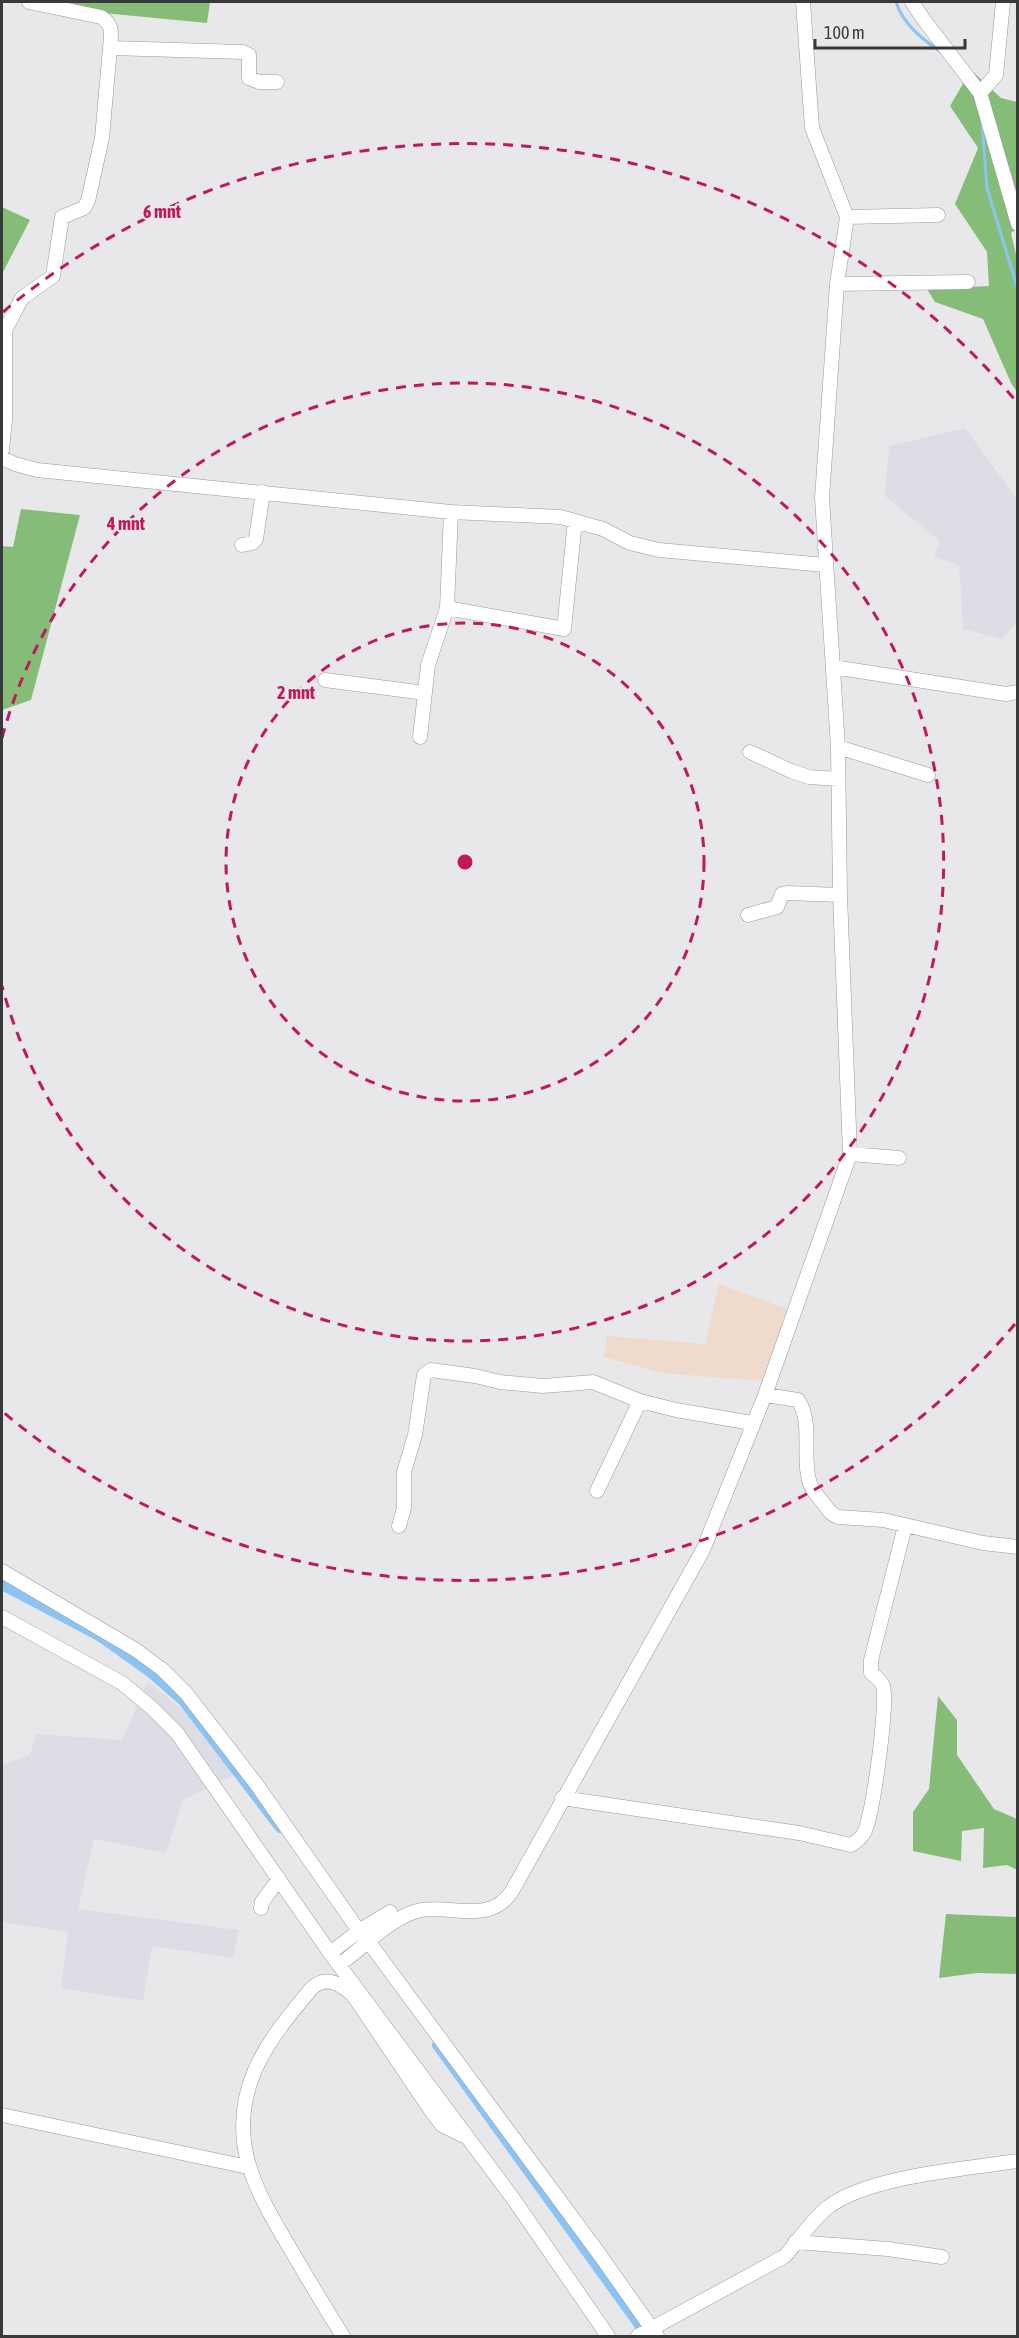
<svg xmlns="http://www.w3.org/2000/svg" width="1019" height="2338" font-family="'Asap Condensed',sans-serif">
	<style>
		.commercial { fill: #efdacc }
		.built { fill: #dddde6 }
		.forest { fill: #85bd78 }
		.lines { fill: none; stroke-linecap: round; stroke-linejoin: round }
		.stream { stroke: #8bc3f3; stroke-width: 3 }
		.canal { stroke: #8bc3f3; stroke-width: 10 }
		.minor-casing { stroke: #98999a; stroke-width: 15 }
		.minor { stroke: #fff; stroke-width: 14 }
		.ring { fill: none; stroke: #c2185b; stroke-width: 3; stroke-dasharray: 10 8 }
		.centre { fill: #c2185b; stroke: #e8e8ea; stroke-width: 3 }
		.ring-label { font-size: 18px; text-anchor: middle; font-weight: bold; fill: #c2185b; stroke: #e8e8ea; stroke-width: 4.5; stroke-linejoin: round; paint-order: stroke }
	</style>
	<rect width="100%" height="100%" fill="#e8e8ea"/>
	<path class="commercial" d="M719 1284 798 1313 774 1382 663 1373 604 1357 607 1336 705 1344Z"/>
	<path class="built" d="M965 428 1017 499V622L1002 639 963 629 959 565 934 557 940 541 885 496 889 446Z
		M148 1681 203 1727 238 1773 183 1800 166 1853 94 1839 78 1909 239 1930 233 1958 152 1946 143 2001 61 1988 68 1932 2 1922V1765L30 1755 36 1734 122 1740Z"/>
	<path class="forest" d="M74 2H210L207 23 72 10Z
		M971 70 1001 98 1017 102 1018 228 1011 233 1018 263 1017 392 1011 383 983 319 935 302 927 289 989 286 987 252 955 204 978 148 950 106Z
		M2 207 30 220 2 274Z
		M21 509 80 515 31 700 2 710V546L13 547Z
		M938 1696 957 1720V1755L994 1809 1017 1819V1870L1007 1865 983 1868 984 1828 962 1831 961 1861 913 1851V1812L929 1789Z
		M946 1914 1017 1917V1974L977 1973 939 1978Z"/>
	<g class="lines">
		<path class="stream" d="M896 2C903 24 922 39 941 52
			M982 123 987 188 1018 290"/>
		<path class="canal" d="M2 1585 99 1636 151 1673 183 1701 280 1828
			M437 2045 647 2336"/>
		<g class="minor-casing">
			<path id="minor" d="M29 2 101 17C114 25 111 34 110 48
				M912 2 924 20 980 93 1018 224
				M980 93 996 75 1003 2
				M847 217 938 215
				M837 284 968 282
				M2 450 5 420V330L22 298 53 276 62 217 84 208 88 201 102 138 110 48 243 52 249 55V78L259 82H277
				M2 458 15 464 37 470 451 512 561 517 603 529 630 543 659 550 825 565
				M242 545 252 543 256 539 263 492
				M447 608 564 629 575 521
				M833 667 1006 694 1018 692
				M325 680 425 693
				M420 737 428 665 447 608 451 512
				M838 747 928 775
				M750 752 791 771 809 777 838 779
				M748 915 777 907 782 894 787 893 840 895
				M850 1154 899 1158
				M765 1395 798 1400C813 1423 802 1455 809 1480 811 1490 818 1496 824 1504 829 1510 830 1514 838 1517L883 1520 983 1543 1018 1547
				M597 1491 640 1401
				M399 1526 404 1508V1472L415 1435 424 1375 431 1370 475 1376 500 1382 543 1386 593 1382 640 1401 676 1410 752 1423
				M2 1571 136 1650 163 1670 186 1693 257 1785 359 1931 368 1941 600 2255 657 2336
				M2 1617 122 1683 152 1708 177 1733 330 1953 512 2197 608 2336
				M562 1798 799 1833 851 1845C856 1842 861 1838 864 1833 873 1816 888 1704 883 1686 881 1680 876 1677 871 1673V1660L905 1526
				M261 1908 262 1902 279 1879
				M330 1953 359 1931 390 1912
				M340 1964C363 1948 389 1919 417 1911 449 1903 490 1926 512 1891L703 1550 765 1395 850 1154 840 895 838 747 822 498 837 284 847 217 812 128 803 2
				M2 2115 248 2167
				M795 2242 888 2249 942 2257
				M343 2336C325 2308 308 2279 291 2250 256 2191 225 2140 255 2070 268 2040 291 2013 312 1988 326 1975 341 1984 353 1995L432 2112 442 2125 464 2136
				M638 2336 785 2256C799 2240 810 2222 827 2208 866 2176 967 2169 1018 2161"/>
		</g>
		<use href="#minor" class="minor"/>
	</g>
	<g class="ring">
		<circle cx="465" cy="862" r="239"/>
		<path d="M2 738A479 479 0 1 1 2 986"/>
		<path d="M1015 1324A718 718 0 0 1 3 1412M3 312A718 718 0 0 1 1015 400"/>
	</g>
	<circle cx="465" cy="862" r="9" class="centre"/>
	<g class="ring-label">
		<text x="162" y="218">6 mnt</text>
		<text x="126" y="530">4 mnt</text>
		<text x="296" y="699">2 mnt</text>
	</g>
	<rect width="1019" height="2338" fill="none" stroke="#39393a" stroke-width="6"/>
	<path d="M815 39v9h150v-9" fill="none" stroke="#39393a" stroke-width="3"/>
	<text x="824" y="39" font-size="18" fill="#39393a" stroke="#e8e8ea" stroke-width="4.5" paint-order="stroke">100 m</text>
</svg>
